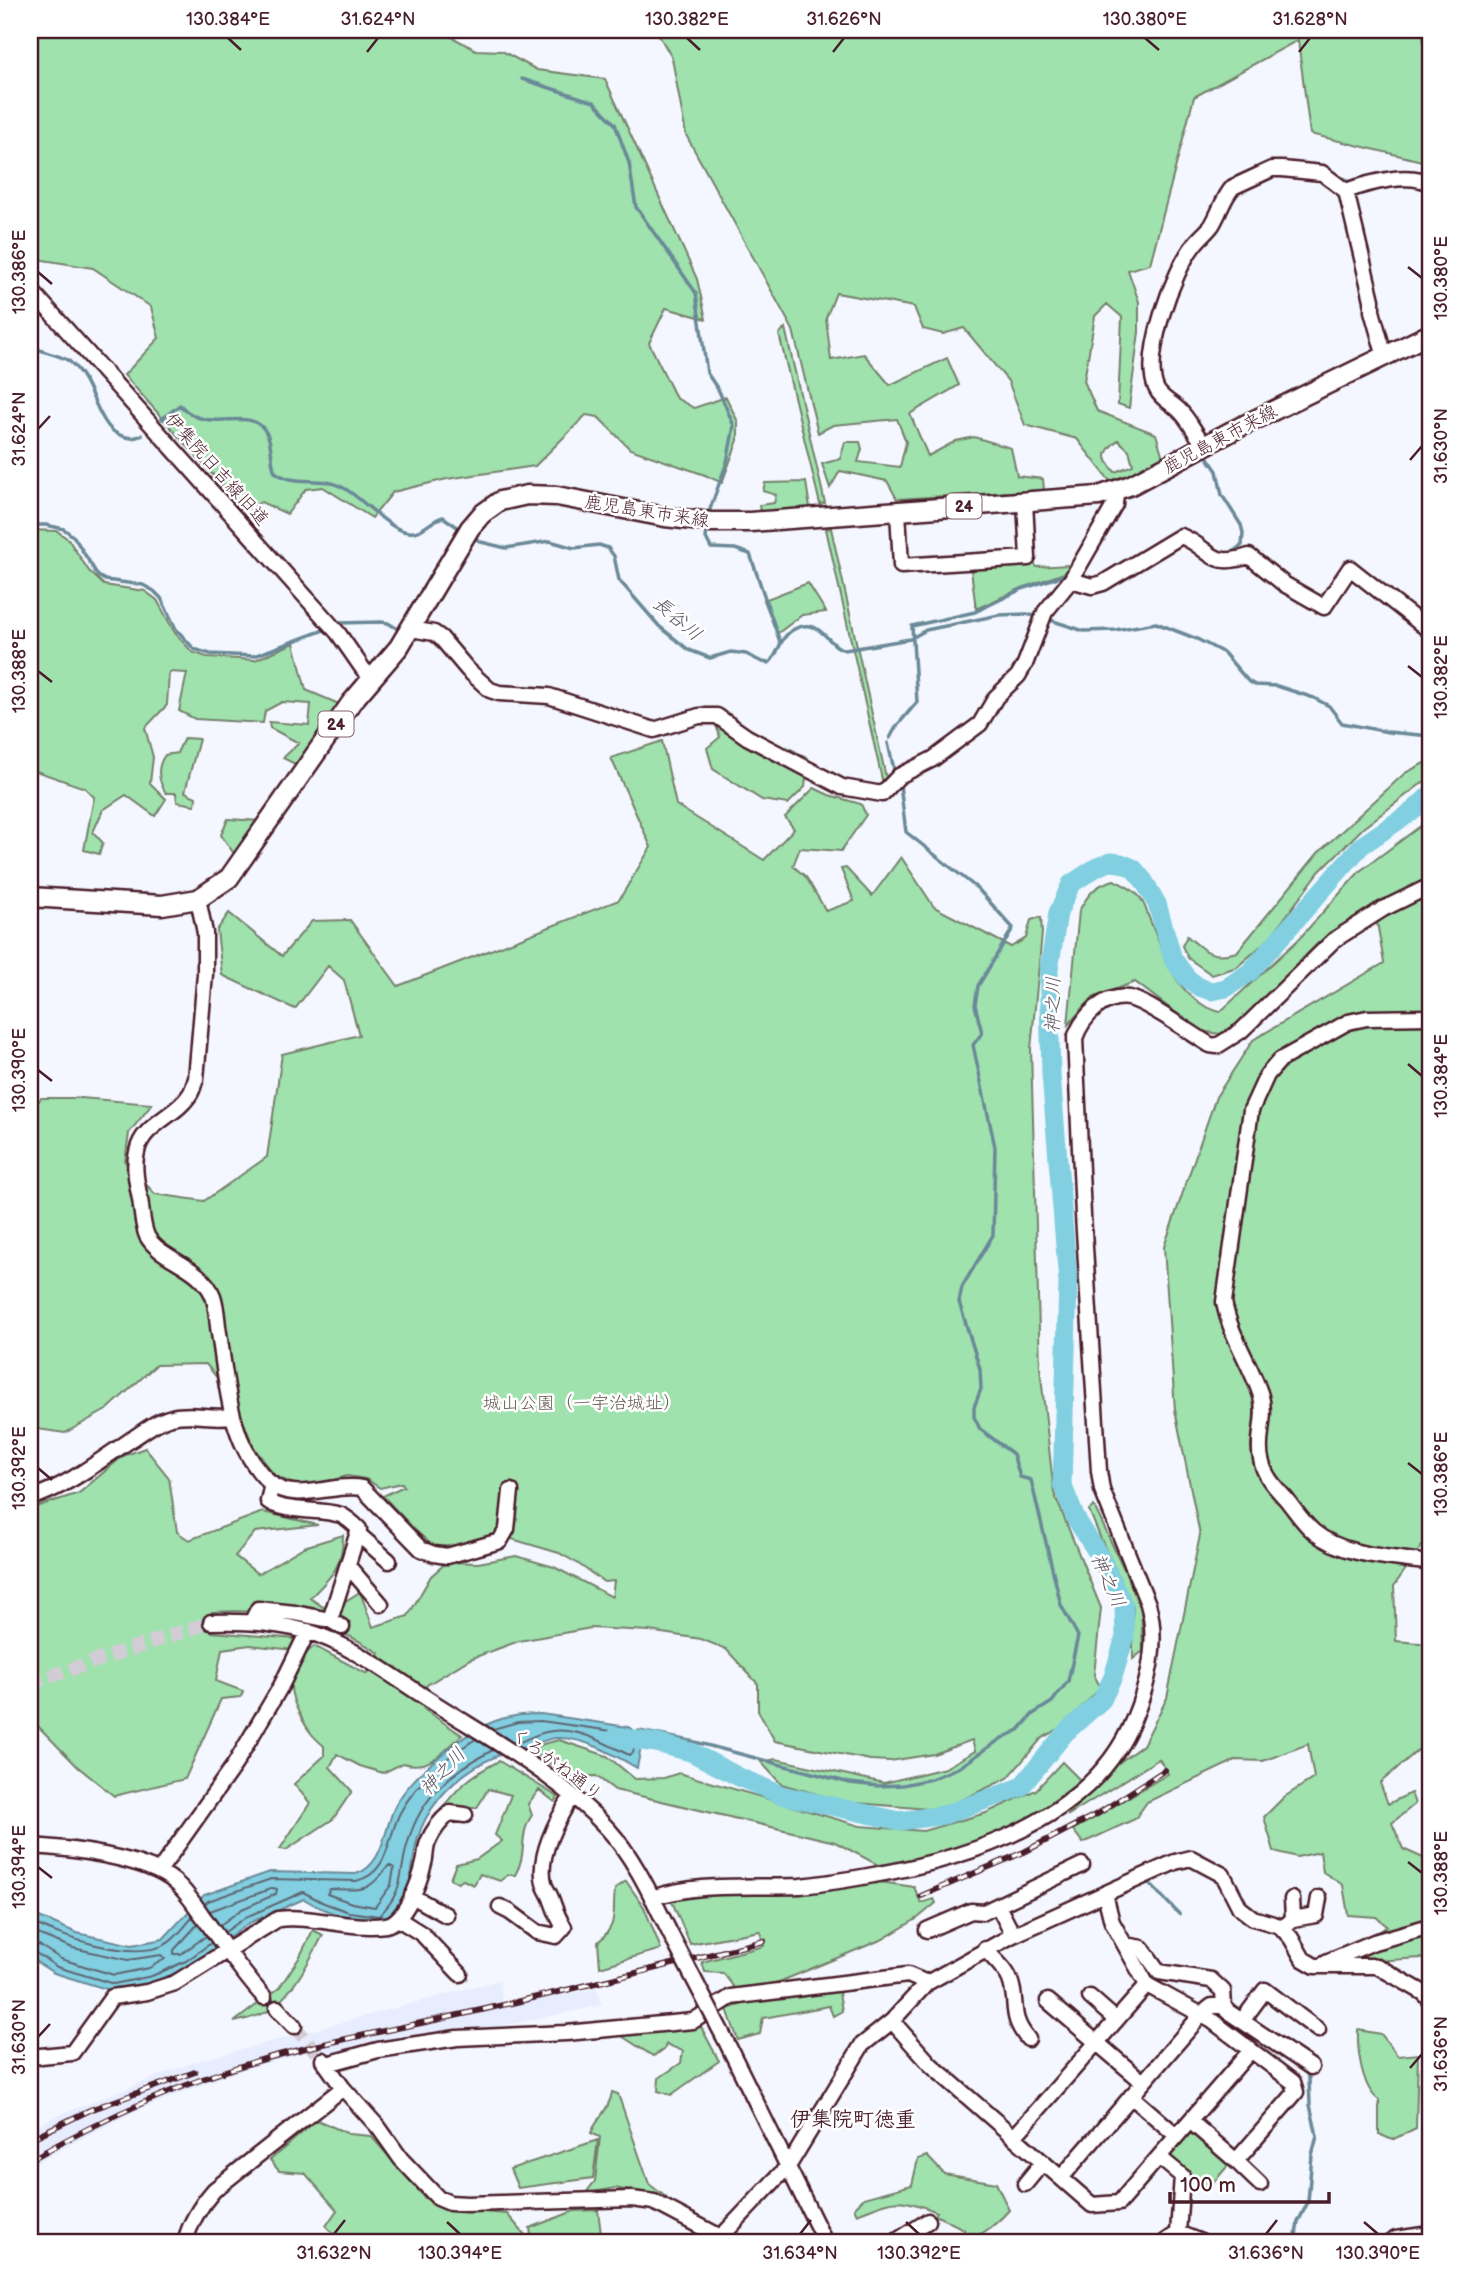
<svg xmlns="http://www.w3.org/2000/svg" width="1460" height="2272" font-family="'Balsamiq Sans','Klee One',sans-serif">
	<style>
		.built { fill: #e7edfe }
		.green { fill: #9fe2ad; stroke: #74806c; stroke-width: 2; fill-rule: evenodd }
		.water { fill: #81cfe0; stroke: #6b8998; stroke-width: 2 }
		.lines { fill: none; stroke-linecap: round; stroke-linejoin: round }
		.shore { stroke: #606573; stroke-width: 2 }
		.stream { stroke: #6b8998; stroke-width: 3.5 }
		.river { stroke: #81cfe0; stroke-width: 19 }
		.minor-tunnel { stroke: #d2ccd5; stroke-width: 14; stroke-dasharray: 14 7; stroke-linecap: butt }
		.minor-casing { stroke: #4a1f2b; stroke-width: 19 }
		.major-casing { stroke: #4a1f2b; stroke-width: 23 }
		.minor { stroke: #fff; stroke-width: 14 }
		.major { stroke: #fff; stroke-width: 18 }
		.rail-casing { stroke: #4a1f2b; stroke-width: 6 }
		.rail { stroke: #fff; stroke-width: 3.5; stroke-dasharray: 10; stroke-linecap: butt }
		.minor-bridge-casing { stroke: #4a1f2b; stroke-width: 19; stroke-linecap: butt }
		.minor-bridge { stroke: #fff; stroke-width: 14 }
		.ticks { fill: none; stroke: #4a1f2b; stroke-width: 2.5 }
		.labels { text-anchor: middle; stroke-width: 5; stroke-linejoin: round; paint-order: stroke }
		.shield { fill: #fff; stroke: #80626b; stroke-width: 2 }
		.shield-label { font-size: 16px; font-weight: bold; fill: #4a1f2b }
		.street-label { font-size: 18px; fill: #4a1f2b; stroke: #fff }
		.park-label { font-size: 18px; fill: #645a52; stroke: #fff }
		.water-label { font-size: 19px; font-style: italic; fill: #5a5461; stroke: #fff }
		.quarter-label { font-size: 21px; font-weight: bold; fill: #4a1f2b; stroke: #fff }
		.neatline { fill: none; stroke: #4a1f2b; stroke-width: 2.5 }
		.ticks-label { font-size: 18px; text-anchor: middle; fill: #4a1f2b }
	</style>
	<rect width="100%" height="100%" fill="#f4f7ff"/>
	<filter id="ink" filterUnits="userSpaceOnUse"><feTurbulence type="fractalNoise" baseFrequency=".0143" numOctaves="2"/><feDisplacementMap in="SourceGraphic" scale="14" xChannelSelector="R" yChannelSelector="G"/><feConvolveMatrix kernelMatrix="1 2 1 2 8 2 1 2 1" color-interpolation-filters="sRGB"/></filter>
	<g filter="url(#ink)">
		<path class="built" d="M499 1980 503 2006 597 1988 602 2005 503 2026 376 2048 320 2061 311 2051 232 2073 133 2112 30 2166V2130L52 2118 191 2063Z"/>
		<path class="green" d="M30 30H439L476 50 502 51 537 70 605 79 697 279 706 319 666 308 649 343 676 398 694 408 726 397 738 422V440L722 483 705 475 630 449 598 417 586 415 535 466 447 479 393 492 372 518 323 487 306 489 287 514 261 502 245 511 124 375 159 338 151 307 93 268 30 258Z
			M656 30H1422L1430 83V163L1310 134 1298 40 1194 97 1150 264 1128 270 1139 302V332L1129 408 1118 404 1122 317 1107 304 1095 316 1084 381 1097 411 1156 434 1164 461 1113 485 1077 439 1025 425 1008 381 964 328 943 334 923 329 914 307 836 293 826 318 831 360 864 354 890 385 947 358 959 385 910 414 928 456 956 441 974 437 1011 448 1017 476 1043 479 1044 490 897 499 887 481 840 471 830 488 822 464 840 459 845 442H860L862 449 858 462 900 467 906 442 897 419 833 425 818 433 793 330 686 135 672 58ZM1118 440 1129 450 1133 465 1115 472C1102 458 1103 452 1118 440Z
			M785 328 825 503 820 504 779 334Z
			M806 482 810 508 760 513 759 505 774 503 776 495 763 491 765 483Z
			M831 528 887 782 883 784 826 529Z
			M30 530 57 531 68 539 89 571 104 585 145 591 157 600 175 633 192 652 207 657 255 660 294 643 306 690 339 704 299 766 283 758 299 743 270 728 269 722 309 725 311 704 282 702 265 711 263 723 195 719 179 711 187 673 169 672 167 705 145 728 153 757 150 783 166 799 155 816 126 795 103 810 93 832 103 843 99 854 84 850 94 797 85 788 30 769Z
			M1033 562 1037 567 1068 565 1067 572 1022 588 976 609 971 570 977 564Z
			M808 583 826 612 802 615 777 634 764 600Z
			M716 725 744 742 787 747 808 758 805 787 788 804 762 800 713 769 707 748 720 737Z
			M184 738 199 739 185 792 196 797 195 805 177 802 176 793H166C158 781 156 767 165 755L177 753Z
			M662 741 676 805 764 860 794 829 785 817 814 788 829 795 861 804 866 815 841 851 800 848 793 866 806 877 826 911 854 901 841 869 846 868 872 896 901 857 934 907 1011 947 1026 938 1031 920 1041 917 1042 933 1031 1049 1040 1367 1054 1493 1101 1608 1094 1675 1101 1688 1061 1727 1041 1739 1008 1778 940 1810 845 1802 781 1784 761 1762 776 1759 884 1783 945 1768 975 1751 972 1740 934 1754 890 1761 870 1760 775 1741 758 1711V1684L726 1649 701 1639 649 1631 591 1628 519 1641 470 1659 427 1685 418 1701 425 1710 462 1735C443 1752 430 1771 403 1763L383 1773 360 1766 337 1754 330 1767 352 1791 333 1819 286 1850 280 1849 310 1803 294 1784 324 1756V1746C312 1736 307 1729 300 1715 284 1685 289 1669 314 1646L367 1674 379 1653C327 1619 273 1608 212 1612V1632L296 1639 293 1650 250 1645 222 1649 216 1681 243 1691 241 1697 221 1699 185 1779 114 1796 78 1767 30 1718V1509L79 1493 123 1456 145 1448 169 1478 177 1532 189 1540 263 1512 318 1525 255 1532 235 1556 258 1574 304 1547 343 1535C343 1567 331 1577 310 1598L329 1611 360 1592 373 1627 408 1616 431 1576 447 1562 478 1563 516 1556 554 1567 612 1597 614 1581 604 1582 577 1563 559 1553 495 1534 460 1545 434 1547 414 1529 383 1496 404 1486 402 1483 380 1488 366 1479 347 1476 303 1488 275 1476 253 1446 235 1400 206 1364 156 1365 108 1409 65 1433 30 1428V1113L41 1098H81L152 1104 129 1133 125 1162 155 1194 204 1201 267 1157 282 1054 359 1035 344 980 328 966 295 1009 222 975 217 930 229 913 282 956 312 921 350 920 398 986 619 900 651 847 611 758Z
			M1430 760V777L1363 828 1319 872 1269 939 1237 967 1212 975 1188 958 1182 946 1187 936C1206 952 1212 959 1237 952L1318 853 1405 773Z
			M228 819 260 821 235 855 221 835Z
			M1430 819V1543H1424L1394 1586 1396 1641 1430 1644V1710L1423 1723 1430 1730V1744H1425L1380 1783 1388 1804 1411 1793 1415 1804 1392 1823 1403 1849 1430 1861V1962L1421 1958 1345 1963V1958L1387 1926 1376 1917 1348 1915 1343 1885 1323 1872 1320 1852 1297 1857 1274 1851 1264 1817 1284 1797 1314 1778 1308 1744 1263 1761 1236 1760 1147 1802 1135 1819 1083 1843 1073 1830 1168 1774 1159 1759 1067 1816 1117 1764 1143 1745 1167 1698 1200 1535 1175 1410 1164 1247 1216 1097 1253 1040 1384 963 1374 904 1318 943 1243 1020 1220 1034 1200 1031 1135 982 1092 998 1068 1025 1079 911C1088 894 1095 885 1114 880 1124 885 1135 890 1141 899 1146 906 1148 917 1152 925 1167 962 1178 1000 1220 1012L1298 940 1360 871Z
			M1094 1506 1141 1605 1143 1651 1133 1659V1606L1100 1537 1089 1510Z
			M559 1740 607 1756 635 1779 664 1778 679 1773 860 1826 923 1831 986 1813 1036 1790 1062 1762 1081 1781 1024 1822 962 1849 924 1861 878 1865 835 1842 615 1790 596 1776 569 1777 532 1751 543 1744Z
			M499 1761 558 1797 555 1802 539 1790 528 1804 532 1815C518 1835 528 1854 515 1875H508L500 1881 480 1874 474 1885 463 1880 458 1883 450 1879 456 1864 477 1859 502 1841 495 1835 511 1795 488 1789 477 1808H452L436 1816C457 1788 468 1777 499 1761Z
			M626 1881 644 1907 661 1949 600 1967 598 1942C619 1924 612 1914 615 1889Z
			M873 1881 914 1887 921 1903 934 1899 936 1903 918 1918 883 1939 779 1982 736 1990 723 1973 705 1972 702 1962 764 1946 760 1931 690 1944 670 1897Z
			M313 1930 323 1935C309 1961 295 1991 270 2010 260 2017 245 2019 234 2022L279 1988 299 1958Z
			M839 1992 842 2011 833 2016 829 2006 763 2018 760 2034 738 2040 727 2009 750 2002Z
			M700 2025 719 2061 671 2095 658 2091 659 2078 681 2063 683 2051 666 2044 664 2050 653 2056 617 2033Z
			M1358 2030 1381 2034 1398 2056 1418 2054 1416 2128 1392 2140 1379 2134V2100C1362 2089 1357 2050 1358 2030Z
			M612 2092 618 2094 649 2184 667 2198 615 2188 585 2194 595 2181 600 2137 591 2133C597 2119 610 2108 612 2092Z
			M317 2120 349 2134 371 2136 425 2198 444 2209 507 2214 525 2235 526 2242H333L337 2238 326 2226 337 2210 305 2173 279 2171 270 2160Z
			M1193 2130 1231 2162 1207 2190 1169 2158V2153L1188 2132Z
			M598 2140 593 2178 518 2188 510 2169Z
			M927 2156 944 2174 996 2183 1009 2210C997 2224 975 2242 956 2242L963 2237 964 2229 935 2215 937 2212C897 2196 896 2199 857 2214L854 2208 864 2198 912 2185 918 2159Z
			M598 2210 602 2242H532L530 2228 574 2211Z"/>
		<path class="water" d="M541 1714 628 1727 643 1736 637 1768C613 1754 586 1738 558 1738 546 1738 538 1744 527 1747 517 1751 507 1752 497 1756 467 1768 441 1791 426 1818 411 1845 416 1866 407 1890 402 1903 390 1914 380 1924 352 1919 328 1914 304 1899L249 1923 189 1967 153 1983 113 1991 54 1973 30 1958V1913L77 1933 132 1945 163 1939 204 1895 270 1872 356 1874C382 1866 384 1833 393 1811 405 1781 458 1737 488 1724 505 1716 523 1714 541 1714Z"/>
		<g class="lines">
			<path class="shore" d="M493 1729 518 1722 541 1721 626 1733 635 1741 633 1753 629 1755C605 1743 574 1725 546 1732 536 1734 526 1740 515 1744
				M389 1865 394 1868 391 1885 375 1907 352 1903 327 1894 330 1889C364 1890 368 1893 389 1865Z
				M205 1904 208 1901 271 1879 356 1881C391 1873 387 1835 401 1811 417 1782 447 1756 476 1739
				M210 1911 273 1888 277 1889 276 1894 242 1909 220 1925
				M30 1921C59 1937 135 1962 166 1944 176 1939 185 1925 193 1917
				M198 1924 174 1950V1954H181L206 1936
				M30 1931 73 1948 128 1960 161 1955 165 1959 149 1968 114 1975 61 1959 39 1945 30 1944
				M225 1932 246 1917 303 1892 324 1903 349 1912 379 1916C406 1889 398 1875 408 1842 421 1796 452 1771 493 1750
				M30 1953H36L57 1967 114 1984 152 1976 186 1961 211 1943"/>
			<path class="stream" d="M522 79 594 102 615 124 629 163 636 207 696 293 707 373 719 391 734 426 727 462 709 512
				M1335 174 1352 183
				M30 344C41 354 57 353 69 361 90 378 93 407 108 426 116 436 131 441 142 435
				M162 419 180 405C209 438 251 402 267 434 273 446 270 460 275 472 295 487 320 475 342 487 362 497 389 531 409 532 422 534 431 520 443 517L463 531
				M1206 455 1217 471 1222 495 1241 525 1243 533 1242 545 1230 554
				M30 525H46L64 529 74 537 98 576 105 580 143 585 154 591 161 598 176 629 194 649 210 654 254 656 324 630
				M707 531 706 538 711 548 735 549 750 554 780 642
				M473 537 481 542 506 548 550 541 574 548 599 545 608 548 614 556 619 580 659 626 689 650 710 658 731 652 746 654 762 662 769 663C779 654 779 639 791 631 820 613 827 647 845 650L910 639 926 630 999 615 1026 614 1039 617
				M451 543 459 528
				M1047 619 1084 631 1115 630 1156 623 1197 639 1224 653 1248 681 1255 685 1277 686 1314 698 1329 706 1342 723 1388 732 1430 736
				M338 623 381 622 388 623 401 631 402 629
				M890 738 896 727 917 702 912 626 975 612 1022 589 1067 574
				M888 743 895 774
				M634 1733 639 1731 695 1742 850 1783 878 1786 903 1785 931 1779 960 1767 1002 1738 1019 1730 1033 1714 1052 1702 1068 1681 1078 1636 1061 1605 1031 1480 1020 1477 1013 1454 980 1429 974 1417V1407L981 1389 980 1369 959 1302 962 1287 993 1235 995 1147 973 1045 982 1033 975 1005 978 986 1013 928 978 889 906 832 900 785
				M1142 1883H1149L1179 1914
				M1245 2031 1254 2039 1265 2044
				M1295 2242 1298 2222 1308 2202 1312 2155 1317 2136 1310 2105 1309 2078 1304 2068"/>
			<path class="river" d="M616 1737 656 1743 691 1752 739 1777 781 1795 900 1821 944 1815 1021 1787 1065 1733 1102 1700 1113 1677 1125 1637 1124 1606 1101 1558 1076 1519 1062 1484 1068 1282 1051 1074 1049 1001V970L1058 913 1071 884 1097 867 1110 862 1121 863 1133 868 1144 881 1157 904 1173 959 1187 978 1199 987 1212 991 1226 988 1250 972 1361 846 1414 810 1430 795"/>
			<path class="minor-tunnel" d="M30 1683 211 1622
				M294 2026 323 2060"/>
			<g class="minor-casing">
				<path id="minor" d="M1346 191 1372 300V311L1385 357
					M30 289 338 633 363 669 372 678
					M1205 445C1195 435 1190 420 1179 410 1172 403 1160 398 1156 388 1142 356 1173 272 1194 245 1199 238 1207 232 1212 225 1220 212 1223 198 1233 187L1272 169H1282L1322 173 1346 191C1368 183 1411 171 1430 184
					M898 511 901 566 1028 558 1025 502
					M1071 580 1092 586 1103 583 1181 536C1213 549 1208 569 1249 556L1284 584 1324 607 1350 568 1430 631
					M411 629 434 633 441 638 468 670 490 690 499 693 549 696 654 730 699 716H717L747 737 842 787 882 794 899 776 933 759 980 724 996 697 1018 676 1025 664 1045 612 1071 580 1115 504 1116 492
					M198 899 205 933V974L196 1079C194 1083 193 1090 190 1094 177 1116 142 1124 137 1152 133 1167 137 1184 140 1199 142 1211 142 1225 147 1236 160 1260 201 1265 213 1296 217 1307 217 1322 219 1333 227 1384 229 1444 269 1482 294 1505 333 1482 362 1488L421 1549 434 1554 447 1556 500 1541 507 1529 511 1491
					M1430 1017 1367 1018 1348 1022 1280 1060 1267 1075 1251 1110 1224 1302C1230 1336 1251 1364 1261 1396 1267 1419 1256 1439 1261 1459 1264 1476 1275 1487 1286 1499 1295 1510 1303 1523 1314 1532 1344 1557 1393 1557 1430 1563
					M30 1498C66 1487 98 1462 129 1441 142 1433 157 1420 172 1417 192 1412 210 1419 231 1416
					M358 1534 389 1561
					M348 1566 381 1604
					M330 1620 342 1627
					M252 1621 258 1609 295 1613 330 1620 359 1529C354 1524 347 1518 341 1515 320 1508 283 1513 268 1501L272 1484
					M211 1622C243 1621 274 1622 306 1631 347 1642 395 1678 431 1701 492 1740 559 1776 608 1829 637 1861 654 1902 673 1939
					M30 1846C68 1848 146 1857 175 1882 186 1891 194 1904 202 1915 222 1943 241 1972 264 1997
					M159 1871 235 1764 281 1686 308 1631
					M1105 1894 1112 1922 1147 1985 1211 2020 1293 2082 1296 2092 1236 2161 1190 2121
					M412 1896 446 1915
					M652 1898C699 1882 751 1888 800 1886 822 1884 845 1880 868 1876 968 1859 1093 1821 1134 1718 1149 1682 1159 1642 1148 1604L1102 1490 1099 1471 1083 1215 1075 1038C1083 1016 1104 994 1129 998 1146 1001 1192 1034 1210 1045L1217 1046 1241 1031 1334 940 1383 909 1430 886
					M998 1906 1013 1935
					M500 1907 510 1912 537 1932 556 1936 564 1927C557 1917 555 1909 551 1898 549 1893 545 1888 544 1883 537 1855 558 1818 572 1796
					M398 1919 422 1934 460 1974
					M1293 1919 1316 1915 1319 1898
					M1286 1925 1293 1919 1292 1899
					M927 1930 971 1911 984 1912 1082 1865
					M1125 1945 1142 1948 1159 1972 1211 1980 1223 1991 1224 2006 1227 2011 1311 2067
					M985 1949C994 1959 1006 1969 1010 1980 1019 2004 1008 2015 1028 2039
					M1326 1962 1374 1942 1430 1926
					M1090 1997 1116 2020
					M1048 2001 1143 2082
					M277 2008 294 2026
					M892 2021 931 2065 1092 2205 1119 2203 1251 2050
					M1242 2021 1265 1990 1318 2030
					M724 2037 825 2242
					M30 2057 72 2053 112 1997 147 1992 175 1983 278 1919C314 1915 350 1930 386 1925 405 1922 420 1881 424 1863 426 1857 425 1849 428 1842 433 1830 440 1821 450 1813L465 1815
					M323 2060 343 2088 379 2128 401 2159 438 2198 450 2203 467 2204 632 2199 654 2202 730 2242
					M327 2064 378 2050 457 2038 566 2033 693 2021 731 1997 908 1975 927 1983
					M1131 2096 1177 2136
					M1014 2137 1147 1985
					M1159 2157 1182 2176 1178 2233
					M1236 2161 1260 2184
					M1061 2178 1202 2014 1212 2006H1224
					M1025 2184 1043 2162
					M721 2237 789 2165 862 2045 892 2021 927 1983 1013 1935 1175 1862 1191 1858 1223 1875 1240 1908 1253 1918 1280 1926 1291 1938 1303 1959 1315 1966H1377L1424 1993 1430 2000
					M185 2242C190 2222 200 2206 214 2190L343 2088
					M895 2242 928 2221
					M1165 2242 1178 2233 1201 2242
					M1391 2242 1396 2239 1430 2234"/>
			</g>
			<g class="major-casing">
				<path id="major" d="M30 897 162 905 198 899 229 878 351 703 399 647 470 528 482 514 500 501 527 495 557 496 665 517 711 522H750L1099 496 1131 485 1232 431 1430 334"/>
			</g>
			<use href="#minor" class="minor"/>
			<use href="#major" class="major"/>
			<g class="rail-casing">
				<path id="rail" d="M921 1896 1024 1852 1099 1813 1165 1770
					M30 2139 90 2110 195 2072
					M30 2160C112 2113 201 2074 294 2051 359 2035 425 2023 490 2008 582 1987 673 1964 764 1941"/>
			</g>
			<use href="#rail" class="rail"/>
			<g class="minor-bridge-casing">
				<path id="minor-bridge" d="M673 1939 724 2037"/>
			</g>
			<use href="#minor-bridge" class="minor-bridge"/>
		</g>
	</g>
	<path class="ticks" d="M228 38 241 50M687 38 700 50M1145 38 1159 50M367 52 378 38M833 52 844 38M1299 52 1310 38M1408 267 1422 278M38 272 52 284M38 429 50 416M1410 460 1422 446M1408 666 1422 677M38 671 52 682M1408 1064 1422 1076M38 1070 52 1081M1408 1463 1422 1474M38 1468 52 1480M1408 1862 1422 1873M38 1867 52 1878M38 2037 50 2024M1410 2068 1422 2054M447 2222 460 2234M906 2222 919 2234M1364 2222 1378 2234M334 2234 345 2220M800 2234 811 2220M1266 2234 1277 2220"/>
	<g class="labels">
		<g class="shield">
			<rect x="946.5" y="493.5" width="35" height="25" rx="5"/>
			<rect x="318.5" y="711.5" width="35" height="25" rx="5"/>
		</g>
		<g class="shield-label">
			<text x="964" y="512">24</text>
			<text x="336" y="730">24</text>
		</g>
		<g class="street-label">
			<text transform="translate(1220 439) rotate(-28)" y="6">鹿児島東市来線</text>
			<text transform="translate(217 469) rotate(48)" y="6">伊集院日吉線旧道</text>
			<text transform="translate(647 511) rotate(9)" y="6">鹿児島東市来線</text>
			<text transform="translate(557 1764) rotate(37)" y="6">くろがね通り</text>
		</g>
		<g class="park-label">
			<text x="582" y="1409">城山公園（一宇治城址）</text>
		</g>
		<g class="water-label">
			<text transform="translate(678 618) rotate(40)" y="7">長谷川</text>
			<text transform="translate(1052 1005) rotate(-89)" y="7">神之川</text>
			<text transform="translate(1109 1580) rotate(66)" y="7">神之川</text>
			<text transform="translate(442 1771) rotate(-47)" y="7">神之川</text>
		</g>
		<g class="quarter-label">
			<text x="853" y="2126">伊集院町徳重</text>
		</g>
	</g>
	<rect width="1460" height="2272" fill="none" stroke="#fff" stroke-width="77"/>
	<path d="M1170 2192v10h159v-10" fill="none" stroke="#4a1f2b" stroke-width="3.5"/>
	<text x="1180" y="2192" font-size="21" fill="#4a1f2b" stroke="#ffffff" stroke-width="5" paint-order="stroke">100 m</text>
	<rect x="38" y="38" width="1384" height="2196" class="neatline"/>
	<g class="ticks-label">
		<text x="228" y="25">130.384°E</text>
		<text x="378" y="25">31.624°N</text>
		<text x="687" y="25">130.382°E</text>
		<text x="844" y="25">31.626°N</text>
		<text x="1145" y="25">130.380°E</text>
		<text x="1310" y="25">31.628°N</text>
		<text transform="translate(19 272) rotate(-90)" y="6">130.386°E</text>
		<text transform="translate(1441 278) rotate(-90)" y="6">130.380°E</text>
		<text transform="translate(19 429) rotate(-90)" y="6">31.624°N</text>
		<text transform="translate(1441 446) rotate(-90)" y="6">31.630°N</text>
		<text transform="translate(19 671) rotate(-90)" y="6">130.388°E</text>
		<text transform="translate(1441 677) rotate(-90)" y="6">130.382°E</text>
		<text transform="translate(19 1070) rotate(-90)" y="6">130.390°E</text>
		<text transform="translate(1441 1076) rotate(-90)" y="6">130.384°E</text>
		<text transform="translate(19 1468) rotate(-90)" y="6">130.392°E</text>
		<text transform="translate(1441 1474) rotate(-90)" y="6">130.386°E</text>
		<text transform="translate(19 1867) rotate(-90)" y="6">130.394°E</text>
		<text transform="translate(1441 1873) rotate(-90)" y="6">130.388°E</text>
		<text transform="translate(19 2037) rotate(-90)" y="6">31.630°N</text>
		<text transform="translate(1441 2054) rotate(-90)" y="6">31.636°N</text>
		<text x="334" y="2259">31.632°N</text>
		<text x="460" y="2259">130.394°E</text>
		<text x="800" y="2259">31.634°N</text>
		<text x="919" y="2259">130.392°E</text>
		<text x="1266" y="2259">31.636°N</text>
		<text x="1378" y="2259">130.390°E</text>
	</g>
</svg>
